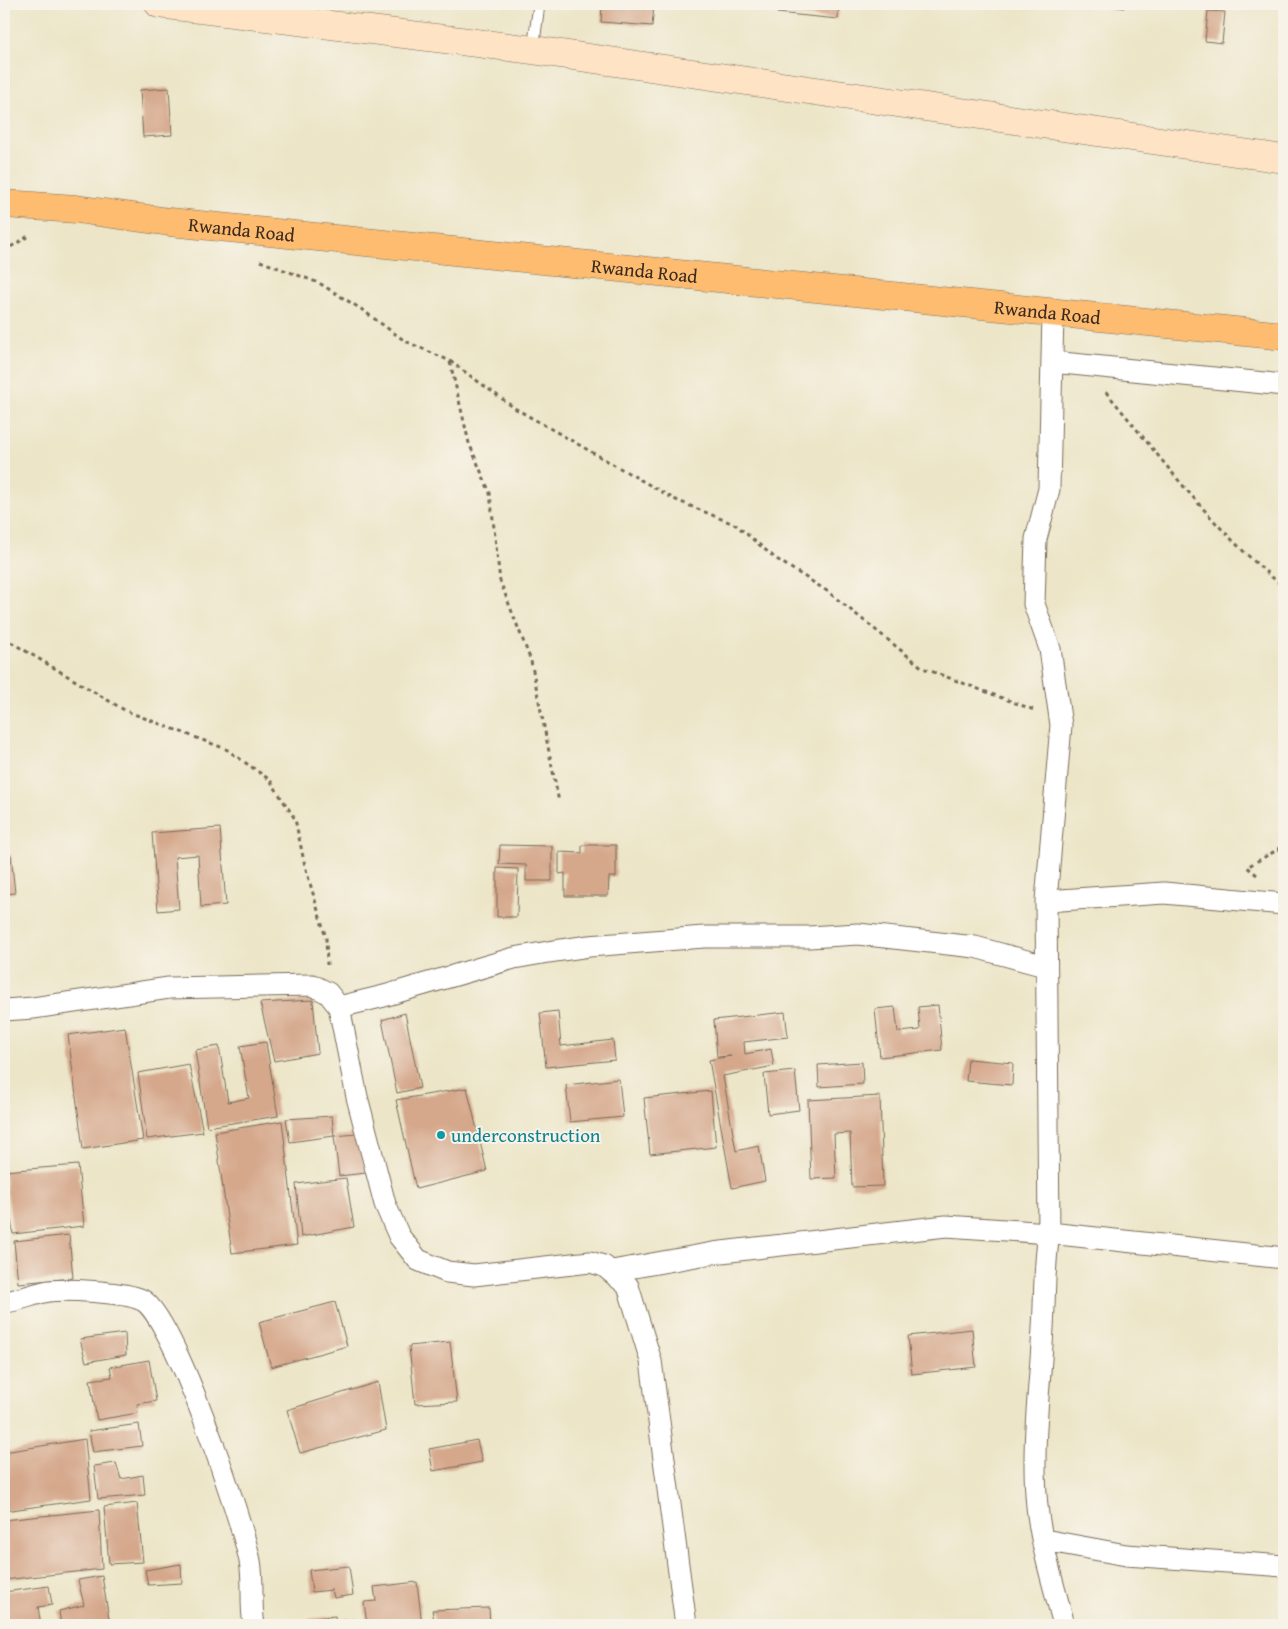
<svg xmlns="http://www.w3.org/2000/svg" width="1288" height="1629" font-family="'Gentium Book Plus',serif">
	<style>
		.building { fill: #d5a88c }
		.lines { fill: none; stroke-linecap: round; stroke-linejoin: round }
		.lane-casing { stroke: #796b59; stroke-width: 13 }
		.street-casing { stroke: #796b59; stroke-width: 23 }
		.secondary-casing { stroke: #796b59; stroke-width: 29 }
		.highway-casing { stroke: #796b59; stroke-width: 29 }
		.path { stroke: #796b59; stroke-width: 3; stroke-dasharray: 4 4; stroke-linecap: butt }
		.lane { stroke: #fff; stroke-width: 11 }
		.street { stroke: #fff; stroke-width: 21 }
		.secondary { stroke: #fee4c5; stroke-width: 28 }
		.highway { stroke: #fdbc6f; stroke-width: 28 }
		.culture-dot { fill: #0f9aa8; stroke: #f7f3e8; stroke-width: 2 }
		.labels { text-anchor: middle; stroke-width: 4; stroke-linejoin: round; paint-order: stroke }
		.street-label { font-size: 19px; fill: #3b2a1e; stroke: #f7f3e8 }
		.culture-label { font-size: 19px; fill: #0d838f; stroke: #f7f3e8; text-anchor: start }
	</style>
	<rect width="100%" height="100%" fill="#f7f3e8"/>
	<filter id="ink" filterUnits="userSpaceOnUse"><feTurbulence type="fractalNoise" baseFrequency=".02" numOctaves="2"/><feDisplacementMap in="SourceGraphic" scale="10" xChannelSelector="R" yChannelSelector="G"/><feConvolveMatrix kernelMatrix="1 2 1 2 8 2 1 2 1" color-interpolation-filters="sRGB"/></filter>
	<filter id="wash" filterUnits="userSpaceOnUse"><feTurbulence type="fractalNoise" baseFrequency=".0096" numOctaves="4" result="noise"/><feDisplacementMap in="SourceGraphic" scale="20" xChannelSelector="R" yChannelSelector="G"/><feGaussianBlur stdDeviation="1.12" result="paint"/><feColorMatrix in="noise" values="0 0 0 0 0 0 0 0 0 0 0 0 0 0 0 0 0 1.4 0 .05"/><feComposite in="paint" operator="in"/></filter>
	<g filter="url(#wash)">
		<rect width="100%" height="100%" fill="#ece5c7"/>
		<g id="blocks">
			<path class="building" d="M602 4 654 5 652 26 601 22Z
				M778 4H839L838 19 777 13Z
				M960 4H980V7Z
				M1096 4H1124V8Z
				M1206 4H1231V8Z
				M1208 11 1225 12 1222 43 1205 41Z
				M169 88 172 135 143 137 140 90Z
				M220 828 226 905 201 907 198 855 175 857 179 909 158 911 152 833Z
				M500 845 552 846V881H526V865L499 864Z
				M582 845H616V877H609L608 896H565V873L559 874V852L582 853Z
				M11 855 15 893 4 894V856Z
				M497 868 518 869 517 917H497Z
				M313 1000 318 1053 274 1061 260 1003Z
				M938 1005 942 1050 880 1057 875 1009 895 1007 898 1032 920 1030 918 1007Z
				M558 1011 561 1046 613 1040 615 1060 546 1067 540 1013Z
				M785 1012 788 1037 744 1042 745 1054 771 1049 774 1066 723 1076 736 1151 759 1146 765 1181 732 1188 709 1060 731 1056 717 1057 714 1020Z
				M405 1013 420 1088 397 1093 382 1020Z
				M125 1027 143 1140 83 1149 68 1035Z
				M266 1042 278 1116 207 1127 195 1050 219 1046 228 1102 249 1098 240 1046Z
				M968 1059 1013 1063 1012 1085 966 1081Z
				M862 1062 863 1084 819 1087 818 1065Z
				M189 1064 203 1132 147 1139 138 1073Z
				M795 1071 799 1110 768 1114 764 1074Z
				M619 1079 623 1117 570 1122 566 1085Z
				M467 1088 487 1171 416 1189 396 1100Z
				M711 1091 716 1147 650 1154 644 1098Z
				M880 1096 883 1186 852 1187 850 1133 834 1134 836 1178 811 1179 808 1100Z
				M332 1116 334 1136 290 1142 286 1119Z
				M282 1121 297 1245 232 1253 215 1132Z
				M357 1134 366 1173 339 1176 334 1136Z
				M78 1165 84 1226 13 1234 4 1171Z
				M346 1178 354 1227 301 1237 296 1184Z
				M69 1235 73 1278 18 1283 14 1241Z
				M335 1302 347 1346 271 1367 259 1322Z
				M972 1329 976 1367 912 1374 908 1336Z
				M125 1333 126 1355 86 1362 80 1339Z
				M450 1342 457 1402 415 1404 409 1346Z
				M149 1360 156 1401 137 1404 138 1413 97 1420 90 1380 112 1377 110 1367Z
				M378 1382 386 1430 300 1453 287 1410Z
				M139 1424 142 1446 93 1452 89 1431Z
				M85 1439 91 1499 4 1511V1452Z
				M477 1440 482 1462 433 1471 429 1449Z
				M116 1463 121 1479 143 1475 145 1495 98 1499 94 1466Z
				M137 1503 143 1562 109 1564 104 1507Z
				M99 1510 102 1569 4 1580V1520Z
				M181 1564 182 1583 148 1585 145 1570Z
				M349 1566 353 1595 334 1598 332 1590 312 1592 309 1570Z
				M102 1576 110 1625H61L59 1611 84 1605 78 1580Z
				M417 1582 422 1625H367L364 1602 376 1601 374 1587Z
				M49 1586 52 1605 38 1607 41 1625H4V1592Z
				M489 1608 490 1625H435L432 1610Z
				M335 1616 336 1621 353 1619 354 1625H307V1619Z"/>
		</g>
	</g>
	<g filter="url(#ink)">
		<use href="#blocks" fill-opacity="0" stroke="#796b59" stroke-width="1"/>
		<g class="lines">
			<g class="lane-casing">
				<path id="lane" d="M533 50 539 4"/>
			</g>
			<g class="street-casing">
				<path id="street" d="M1053 313 1049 489 1036 539 1034 604 1050 649 1061 725 1046 901 1049 1233C1044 1265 1045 1296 1043 1328 1040 1388 1031 1446 1037 1506 1041 1546 1054 1586 1064 1625
					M1052 362 1284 385
					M1046 901 1164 893 1284 904
					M339 1007 384 996 514 958 548 952 589 946 704 937H809L858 934 975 947 1045 966
					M4 1010 33 1008 169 988 312 985 328 993 339 1007 357 1097 385 1204 399 1236 418 1260 447 1272 474 1275 590 1262 604 1266 628 1286 651 1361 686 1625
					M612 1271 713 1253 946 1226 1049 1233 1284 1258
					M4 1302C17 1301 31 1295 44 1292 62 1288 126 1292 142 1300 173 1314 242 1521 250 1561 254 1582 250 1604 254 1625
					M1044 1540 1126 1555 1284 1566"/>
			</g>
			<g class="secondary-casing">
				<path id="secondary" d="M159 4 533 50 1284 159"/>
			</g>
			<g class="highway-casing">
				<g id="highway">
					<path id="s1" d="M4 204 76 209 170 222 1284 336"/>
				</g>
			</g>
			<path class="path" d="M4 251 30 235
				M260 261 319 283 361 309 405 341 450 361 516 409 676 500 736 525 775 558 827 591 923 668 1034 710
				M450 362 469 443 490 493 500 581 531 661 559 802
				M1106 392C1163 460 1215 532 1284 587
				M4 638 126 711 226 749 270 780 295 819 305 866 326 938 327 965
				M1257 875 1247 867 1284 846"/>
			<use href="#lane" class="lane"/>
			<use href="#street" class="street"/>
			<use href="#secondary" class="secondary"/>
			<use href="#highway" class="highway"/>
		</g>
	</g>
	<circle class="culture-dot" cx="441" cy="1135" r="5"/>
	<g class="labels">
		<g class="street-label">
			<text dy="7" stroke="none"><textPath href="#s1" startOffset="239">Rwanda Road</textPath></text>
			<text dy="7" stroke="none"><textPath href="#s1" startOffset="644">Rwanda Road</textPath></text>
			<text dy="7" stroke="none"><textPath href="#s1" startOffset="1049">Rwanda Road</textPath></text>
		</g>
		<g class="culture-label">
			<text x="451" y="1142">underconstruction</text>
		</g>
	</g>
	<rect width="1288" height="1629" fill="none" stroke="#f7f3e8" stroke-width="20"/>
</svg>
